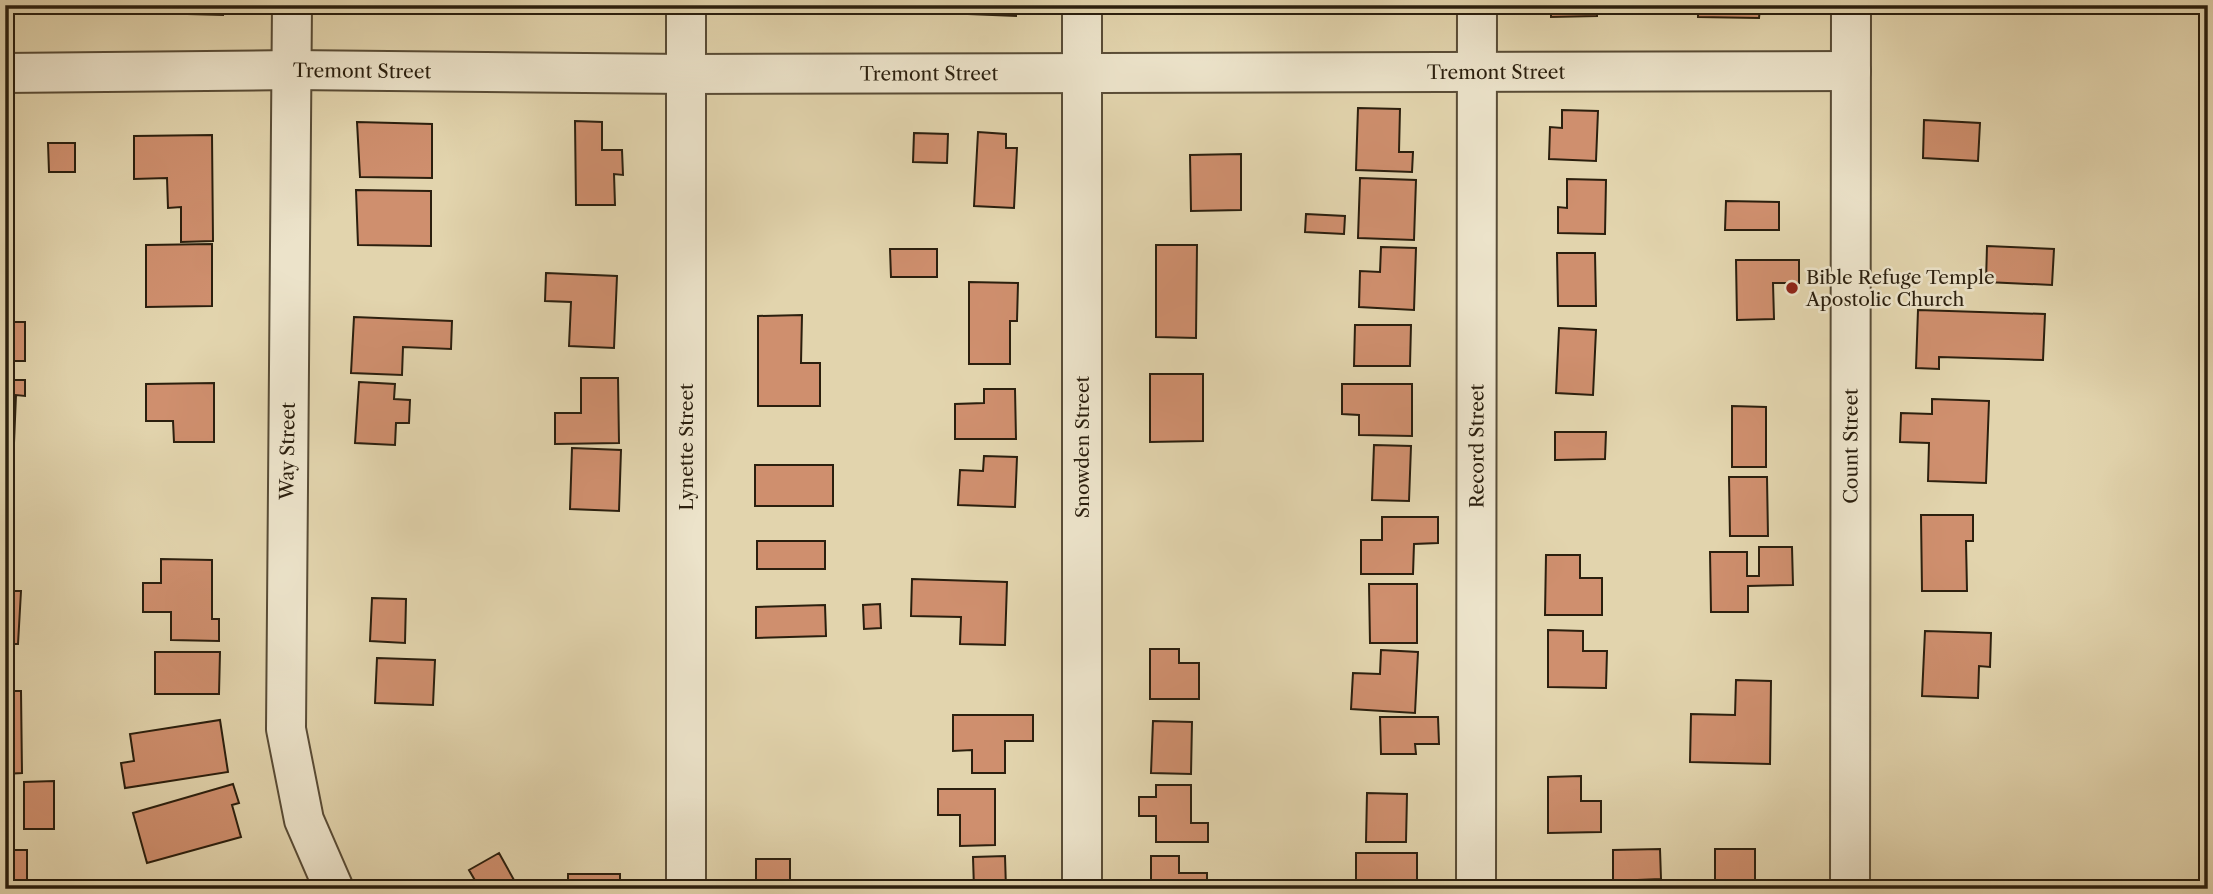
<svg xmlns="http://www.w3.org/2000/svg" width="2213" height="894" font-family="'Libre Caslon Text',serif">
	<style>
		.building { fill: #cf8f6e; stroke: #2b1f0e; stroke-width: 2 }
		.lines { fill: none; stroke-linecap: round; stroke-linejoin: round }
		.minor-casing { stroke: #594c36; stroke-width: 42 }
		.minor { stroke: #ece3ca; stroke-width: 38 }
		.poi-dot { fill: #8f2418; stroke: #ece3ca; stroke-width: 2.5 }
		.labels { text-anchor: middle; stroke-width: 5; stroke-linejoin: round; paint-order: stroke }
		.street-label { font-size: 19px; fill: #2b1f0e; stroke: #ece3ca }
		.poi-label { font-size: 19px; fill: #2b1f0e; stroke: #ece3ca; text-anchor: start }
	</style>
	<rect width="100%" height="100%" fill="#e2d4ad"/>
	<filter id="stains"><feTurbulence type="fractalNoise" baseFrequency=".00286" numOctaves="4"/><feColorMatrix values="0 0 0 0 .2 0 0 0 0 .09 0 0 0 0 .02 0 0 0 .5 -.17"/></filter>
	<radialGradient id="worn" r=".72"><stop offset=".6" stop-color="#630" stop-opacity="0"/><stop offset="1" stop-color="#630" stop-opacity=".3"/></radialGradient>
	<path class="building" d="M151 5H223V15L151 13Z
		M945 5H1016V16L944 13Z
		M1551 5H1597V16L1551 17Z
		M1698 5H1776V8H1760L1759 18 1698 17Z
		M1358 108 1400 109 1399 152H1413L1412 172 1356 170Z
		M1562 110 1598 111 1596 161 1549 159 1550 127 1562 128Z
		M5 120H9V173H5Z
		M1924 120 1980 123 1978 161 1923 158Z
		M575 121 602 122V150H622L623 175 614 174 615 205H576Z
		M357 122 432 124V178L360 177Z
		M978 132 1006 134V148H1017L1014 208 974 206Z
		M914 133 948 134 947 163 913 162Z
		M212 135 213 241 181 242V207L168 208 167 178 134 179V136Z
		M48 143H75V172H49Z
		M1241 154V210L1191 211 1190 155Z
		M1360 178 1416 180 1414 240 1358 238Z
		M1567 179 1606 180 1605 234 1558 233V207L1567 208Z
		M356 190 431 191V246L358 245Z
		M1726 201 1779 202V230H1725Z
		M1306 214 1345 216 1344 234 1305 232Z
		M212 244V306L146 307V245Z
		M1156 245H1197L1196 338 1156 337Z
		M1987 246 2054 249 2052 285 1986 282Z
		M1381 247 1416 248 1414 310 1359 307 1360 271 1380 272Z
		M5 248H10L11 299H5Z
		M890 249H937V277H891Z
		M1557 253H1595L1596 306H1558Z
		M1736 260H1799V283H1773L1774 319 1737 320Z
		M546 273 617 276 614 348 569 346 571 302 545 301Z
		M969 282 1018 283 1017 321H1010V364H969Z
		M1918 310 2045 314 2043 360 1939 357V369L1916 368Z
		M802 315 801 363H820V406H758V316Z
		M354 317 452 321 451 349 403 347 402 375 351 373Z
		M5 322H25V361H5Z
		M1355 325H1411L1410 366H1354Z
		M1559 328 1596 330 1593 395 1556 393Z
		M1150 374H1203V441L1150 442Z
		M581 378H618L619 443 555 444V413H581Z
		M5 380H25V396L16 395 14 443H5Z
		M359 382 395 384 394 399 410 400 409 423H396L395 445 355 443Z
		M214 383V442H174L173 421H146V384Z
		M1342 384H1412V436L1359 435V415L1342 414Z
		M984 389H1015L1016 439H955V404L984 403Z
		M1932 399 1989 401 1986 483 1928 481 1929 443 1900 442 1901 413 1932 414Z
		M1732 406 1766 407V467H1732Z
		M1555 432H1606L1605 459 1555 460Z
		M1374 445 1411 446 1409 501 1372 500Z
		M572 448 621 450 619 511 570 509Z
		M984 456 1017 457 1015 507 958 505 960 470 983 471Z
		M755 465H833V506H755Z
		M1729 477H1767L1768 536H1730Z
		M1921 515H1973V541H1966L1967 591H1922Z
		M1382 517H1438V543L1414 544 1413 574H1361V540H1382Z
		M757 541H825V569H757Z
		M1759 547H1792L1793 585 1748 586V612H1711L1710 552H1747V576H1759Z
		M1546 555H1580V578H1602V615H1545Z
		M161 559 212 560V619H219V641L171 640V612H143V583H161Z
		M912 579 1007 582 1005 645 960 644 961 617 911 616Z
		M1369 584H1417V643H1370Z
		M5 591H21L18 644H5Z
		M372 598 406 599 405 643 370 641Z
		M880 604 881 628 864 629 863 605Z
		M825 605 826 636 756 638V607Z
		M1548 630 1583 631V651H1607L1606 688 1548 687Z
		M1925 631 1991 633 1990 667 1979 666 1978 698 1922 696Z
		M1150 649H1179V663H1199V699H1150Z
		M1381 650 1418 652 1415 713 1351 709 1353 673 1380 674Z
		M155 652H220L219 694H155Z
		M377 658 435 660 433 705 375 703Z
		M1736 680 1771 681 1770 764 1690 762 1691 714 1735 715Z
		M5 691H21L22 773 5 774Z
		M953 715H1033V741H1005V773H972V750L953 751Z
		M1380 717H1438L1439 744H1415L1416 754H1381Z
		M220 720 228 772 125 788 121 763 134 761 130 734Z
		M1153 721 1192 722 1191 774 1151 773Z
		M1581 776V801H1601V832L1548 833V777Z
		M54 781V829H24V782Z
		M233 784 239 803 232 805 241 837 147 863 133 813Z
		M1156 785H1191V823H1208V842H1156V816H1139V797H1156Z
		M938 789H995V845L960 846V815H938Z
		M1367 793 1407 794 1406 842H1366Z
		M1660 849 1661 879 1613 881V850Z
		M1715 849H1755V889H1715Z
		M5 850H27V883H10V889H5Z
		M499 853 519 889H480L469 870Z
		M1356 853H1417V889H1356Z
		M1005 856 1006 889H974L973 857Z
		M1151 856H1179V873H1207V889H1151Z
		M756 859H790V889H756Z
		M568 874H620V889H568Z"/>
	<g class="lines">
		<g class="minor-casing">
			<g id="minor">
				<path d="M292 5 286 729 304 820 334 889"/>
				<path d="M686 5V889"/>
				<path id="s1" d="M5 73 292 70 686 74 1851 71"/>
				<path d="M1082 889V5"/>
				<path id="s2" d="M1476 889 1477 5"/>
				<path id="s3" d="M1850 889 1851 5"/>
			</g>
		</g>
		<use href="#minor" class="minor"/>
	</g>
	<circle class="poi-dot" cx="1792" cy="288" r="7"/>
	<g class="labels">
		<g class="street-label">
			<text dy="7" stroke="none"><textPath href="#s1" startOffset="357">Tremont Street</textPath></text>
			<text dy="7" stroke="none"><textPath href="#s1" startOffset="924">Tremont Street</textPath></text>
			<text dy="7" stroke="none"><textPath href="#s1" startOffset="1491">Tremont Street</textPath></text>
			<text transform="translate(686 447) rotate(-90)" y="7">Lynette Street</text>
			<text transform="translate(1082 447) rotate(-90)" y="7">Snowden Street</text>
			<text dy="7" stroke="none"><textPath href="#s2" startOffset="443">Record Street</textPath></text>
			<text dy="7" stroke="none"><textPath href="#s3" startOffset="443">Count Street</textPath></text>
			<text transform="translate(287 451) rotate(-89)" y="7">Way Street</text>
		</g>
		<g class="poi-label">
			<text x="1806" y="284">Bible Refuge Temple<tspan x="1806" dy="22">Apostolic Church</tspan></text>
		</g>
	</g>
	<rect width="2213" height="894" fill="none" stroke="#e2d4ad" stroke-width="28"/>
	<rect x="7" y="7" width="2199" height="880" fill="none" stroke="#2b1f0e" stroke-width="3.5"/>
	<rect x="14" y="14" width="2185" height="866" fill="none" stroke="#2b1f0e" stroke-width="2"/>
	<rect width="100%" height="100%" filter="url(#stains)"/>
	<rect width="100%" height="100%" fill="url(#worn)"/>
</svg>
